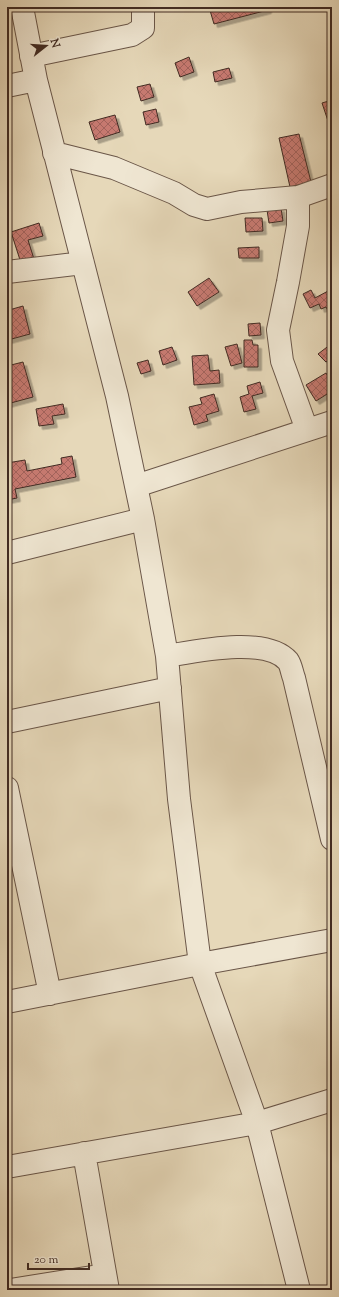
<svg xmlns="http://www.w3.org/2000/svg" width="339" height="1297" font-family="'Sorts Mill Goudy',serif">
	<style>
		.building { fill: url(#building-cross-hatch); stroke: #412b23; filter: url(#shadow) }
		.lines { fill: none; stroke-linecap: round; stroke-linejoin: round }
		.minor-casing { stroke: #6a5648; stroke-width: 24 }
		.minor { stroke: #efe6d2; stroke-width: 22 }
	</style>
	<defs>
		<pattern id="building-cross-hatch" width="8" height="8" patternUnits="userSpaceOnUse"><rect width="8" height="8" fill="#c77a71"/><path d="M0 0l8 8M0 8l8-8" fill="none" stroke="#a3645c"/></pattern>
		<filter id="shadow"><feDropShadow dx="3.5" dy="3.5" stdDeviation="0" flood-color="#0004"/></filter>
	</defs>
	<rect width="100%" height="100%" fill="#e6d8b9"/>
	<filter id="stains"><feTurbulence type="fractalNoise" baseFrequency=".005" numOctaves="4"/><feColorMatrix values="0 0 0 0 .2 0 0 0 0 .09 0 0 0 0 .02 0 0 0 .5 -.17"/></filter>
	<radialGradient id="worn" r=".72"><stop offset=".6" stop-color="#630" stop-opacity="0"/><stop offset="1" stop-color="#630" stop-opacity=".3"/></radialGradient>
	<path class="building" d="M209 7H268V10L214 24Z
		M189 57 194 72 180 77 175 63Z
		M229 68 232 78 215 82 213 72Z
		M150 84 154 97 141 101 137 87Z
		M332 100V120L328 121 322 103Z
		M156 109 159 122 146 125 143 112Z
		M115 115 120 132 95 140 89 122Z
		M299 134 311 182 290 187 279 138Z
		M281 208 283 221 269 223 267 210Z
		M245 218H262L263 231 246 232Z
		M39 223 43 236 28 240 34 259 21 263 11 232Z
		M259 247V258H239L238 248Z
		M209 278 219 292 197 306 188 292Z
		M311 290 315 298 330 290 332 293V318L326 307 321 309 319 304 310 308 303 294Z
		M7 303 9 310 23 306 30 334 8 340Z
		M260 323 261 335 249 336 248 324Z
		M244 340H252L253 345H258V367H244Z
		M237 344 242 363 231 366 225 347Z
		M331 344 332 346V359L331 358 326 362 318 354Z
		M172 347 177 360 163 365 159 351Z
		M208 355 210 371 219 370 220 383 194 385 192 356Z
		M148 360 151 371 141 374 137 363Z
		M23 362 33 397 7 404V366Z
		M326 373 330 379 332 378V391L316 401 306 385Z
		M260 382 263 393 252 396 256 409 244 412 240 397 249 394 247 386Z
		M214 394 219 411 206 415 208 421 194 425 189 407 202 404 200 398Z
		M63 404 65 414 52 416 54 424 39 426 36 409Z
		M72 456 76 477 15 489 17 498 7 500V463L25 460 27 471 62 464 61 458Z"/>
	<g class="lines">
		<g class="minor-casing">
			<path id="minor" d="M22 7 36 80 117 396 143 519 167 656 179 799 200 964 257 1123 299 1290
				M31 56 132 35 143 28V7
				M7 86 36 80
				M54 153 114 168 174 193 194 205 207 209 241 202 298 197 332 185
				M298 197V226L288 282 278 330 282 361 307 430
				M7 272 83 263
				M136 486 332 422
				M7 553 143 519
				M167 656C197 651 266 636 288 661 291 665 292 673 294 678L332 839
				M7 722 170 688
				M7 788 50 994
				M7 1002 200 964 332 940
				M84 1153 108 1290
				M7 1167 257 1123 332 1100
				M10 1290 105 1275"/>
		</g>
		<use href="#minor" class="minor"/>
	</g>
	<rect width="339" height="1297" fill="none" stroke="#e6d8b9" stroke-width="24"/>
	<rect x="8" y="8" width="323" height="1281" fill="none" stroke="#412b23" stroke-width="2"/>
	<rect x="12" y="12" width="315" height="1273" fill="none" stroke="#412b23"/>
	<g transform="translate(46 46) rotate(73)" stroke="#efe6d2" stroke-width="3" paint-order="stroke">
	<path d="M0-3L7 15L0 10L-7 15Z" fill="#412b23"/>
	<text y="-6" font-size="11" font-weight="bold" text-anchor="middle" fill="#412b23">N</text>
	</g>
	<path d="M28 1263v6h61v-6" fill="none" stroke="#412b23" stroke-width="2"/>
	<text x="34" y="1263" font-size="12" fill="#412b23" stroke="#efe6d2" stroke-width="3" paint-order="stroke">20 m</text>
	<rect width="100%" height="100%" filter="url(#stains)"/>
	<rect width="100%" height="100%" fill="url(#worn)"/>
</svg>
